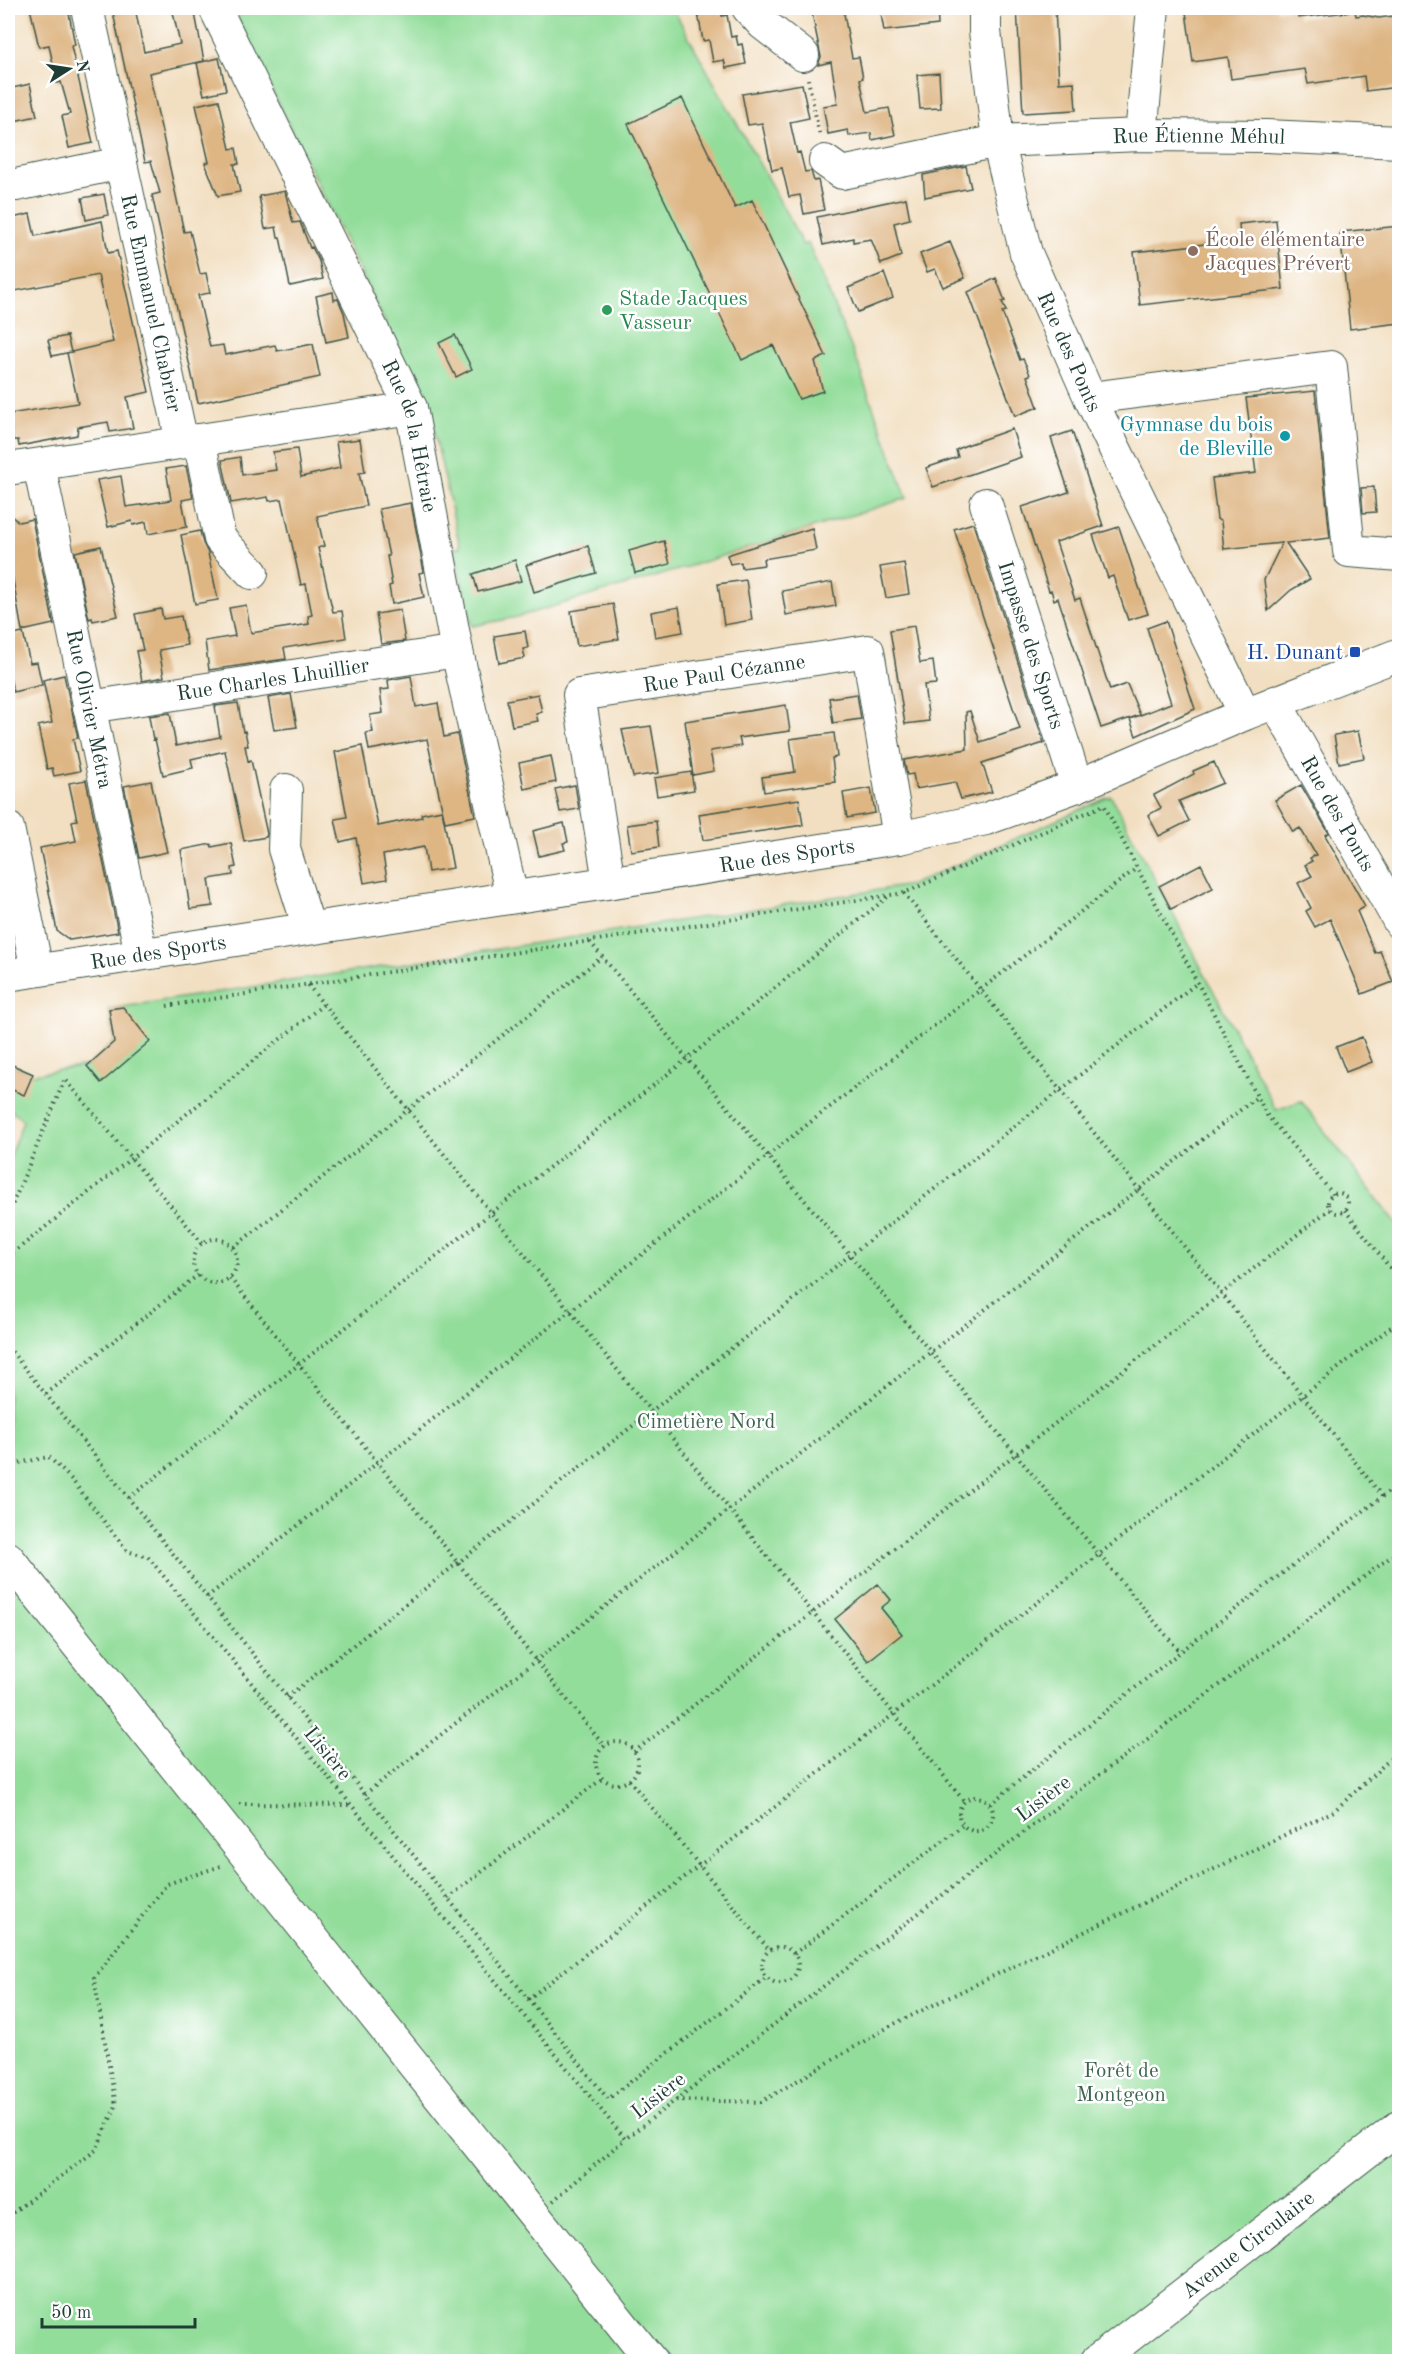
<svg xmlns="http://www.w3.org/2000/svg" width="1407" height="2369" font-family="'Old Standard TT',serif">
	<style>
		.green { fill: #92dd9a; stroke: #588d67; stroke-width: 1.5 }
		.building { fill: #deb684 }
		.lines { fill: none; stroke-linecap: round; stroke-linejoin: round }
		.minor-casing { stroke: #3f5549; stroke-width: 34 }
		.path { stroke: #3f5549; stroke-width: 4; stroke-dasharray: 1.5 4.5; stroke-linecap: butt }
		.minor { stroke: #fff; stroke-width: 32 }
		.education-dot { fill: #8d6e63; stroke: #fff; stroke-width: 2 }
		.leisure-dot { fill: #2e9e5b; stroke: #fff; stroke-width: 2 }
		.culture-dot { fill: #0f9aa8; stroke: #fff; stroke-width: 2 }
		.transit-dot { fill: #1a4fb4; stroke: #fff; stroke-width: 2 }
		.labels { text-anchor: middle; stroke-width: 5; stroke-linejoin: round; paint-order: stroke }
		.street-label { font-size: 21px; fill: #1f3d34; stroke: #fff }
		.education-label { font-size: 21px; fill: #785e54; stroke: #fff; text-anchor: start }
		.leisure-label { font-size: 21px; fill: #27864d; stroke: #fff; text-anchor: start }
		.culture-label { font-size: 21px; fill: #0d838f; stroke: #fff; text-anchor: end }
		.transit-label { font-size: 21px; fill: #164399; stroke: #fff; text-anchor: end }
		.park-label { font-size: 21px; fill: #3c654e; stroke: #fff }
	</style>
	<rect width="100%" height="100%" fill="#fff"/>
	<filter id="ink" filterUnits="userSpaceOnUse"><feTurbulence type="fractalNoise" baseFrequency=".0167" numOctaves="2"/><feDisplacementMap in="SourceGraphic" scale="12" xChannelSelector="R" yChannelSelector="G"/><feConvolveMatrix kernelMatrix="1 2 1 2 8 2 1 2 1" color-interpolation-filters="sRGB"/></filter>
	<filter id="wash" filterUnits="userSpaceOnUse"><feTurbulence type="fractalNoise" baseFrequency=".008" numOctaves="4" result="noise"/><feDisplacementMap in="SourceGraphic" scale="24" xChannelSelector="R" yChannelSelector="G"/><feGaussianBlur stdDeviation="1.35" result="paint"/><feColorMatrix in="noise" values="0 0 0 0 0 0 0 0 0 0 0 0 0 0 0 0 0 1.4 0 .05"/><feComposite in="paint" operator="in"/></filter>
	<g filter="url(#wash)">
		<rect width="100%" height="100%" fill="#f2dfc1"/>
		<path class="green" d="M232 8H673C715 87 762 165 803 245L808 243 863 376 862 377 907 498 681 569 517 617 472 626 454 549 460 547 431 417Z
			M1111 796 1276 1110 1301 1101 1399 1227V2361H8V1161L23 1121 15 1113 8 1109V1063L33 1074 87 1066 114 1042 109 1009 911 885Z"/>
		<g id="blocks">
			<path class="building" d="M30 8H68L75 45 71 46 93 143 69 148 62 116 70 114 61 82 57 83 49 45 39 47Z
				M112 8H135L144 52 180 44 172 8H194L204 61 149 73 184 232 190 231 200 274 206 273 210 293 198 295 210 347 223 345 225 355 275 345 277 351 283 350 313 344 320 377 198 403 152 195 160 193 151 161 145 162Z
				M697 8H720L722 16 727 15 731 37 736 36 738 45 742 44 746 64 726 68 724 60 713 62 709 40 703 41Z
				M843 8 852 58 859 57 863 78 860 79 867 112 889 108 895 135 872 140 871 133 849 136 848 130 828 134 823 106 838 104 831 62 818 65 821 57 812 13Z
				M880 8H937L938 25 884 31Z
				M1017 8H1055L1059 83 1074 82 1076 110 1023 113Z
				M1192 8H1277V10L1297 8 1298 18 1355 11 1356 16 1363 15 1379 18 1400 15 1398 87 1366 91 1364 76 1308 84 1305 69 1231 79 1228 57 1193 62 1186 12 1193 11Z
				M219 58 226 90 204 95 197 63Z
				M939 73 941 108 920 109 917 75Z
				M30 84 37 116 14 121 8 89Z
				M802 84 809 118 790 122 797 153 800 152 805 172 811 171 814 181 818 180 824 210 804 214 800 195 789 197 782 168 772 170 762 123 748 125 742 94Z
				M682 98 735 208 752 200 826 356 815 361 823 391 799 399 773 345 742 360 676 224 628 124Z
				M219 100 230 149 236 148 239 164H234L240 192 218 196 205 163 209 162 196 105Z
				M966 166 971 188 925 197 923 175Z
				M285 191 293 223 300 222 310 248 312 247 319 261 323 279 290 286 280 237H278L276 227 265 229 259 196Z
				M104 194 108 215 86 220 82 198Z
				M906 198 910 219 894 223 901 256 881 264 871 239 853 242V238L823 245 817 217Z
				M30 214 35 236 102 221 108 253 117 251 149 392 127 397 133 428 110 432 108 422 78 427 77 435 19 446 18 440H13L9 414 78 403 67 353 113 342 98 275 10 292 8 283V219Z
				M1276 220 1283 289 1140 305 1134 252 1240 240 1239 224Z
				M1400 226V323L1350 329 1340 232Z
				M950 242 965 278 943 287 935 269 927 272 920 254Z
				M884 273 893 298 858 312 848 288Z
				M996 278 1005 301 1002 302 1006 311 1002 312 1020 360 1023 359 1027 367 1030 375 1027 376 1038 407 1015 416 968 292Z
				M333 292 334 300 338 299 344 313 349 337 326 342 316 296Z
				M455 335 472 369 456 377 439 343Z
				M67 336 71 352 52 356 48 340Z
				M1315 391 1330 538 1286 543 1310 579 1291 590 1268 611 1264 580 1282 543 1224 549 1221 522 1217 519 1212 478 1256 473 1246 398Z
				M1012 429 1021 457 933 487 926 468 958 457 956 450 964 446Z
				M1072 431 1103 526 1056 542 1075 600 1080 598 1110 690 1127 684 1140 715 1101 728 1058 598 1054 600 1051 590 1049 591 1022 507 1069 492 1051 438Z
				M360 439 365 472 359 473 366 506 317 516 324 546 318 548 333 612 342 611 346 638 284 648 286 659 209 670 205 641 235 636 229 608 246 605 251 633 309 624 308 616 312 615 306 584 301 585 282 499 269 501 268 497 231 503 222 460 240 457 242 475 276 470 273 452 297 449 301 477 340 468 336 442Z
				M186 466 193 498 182 500 187 527 148 534 146 522 133 525 132 521 108 527 97 480 121 476 126 507 140 505 171 500 166 469Z
				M1374 487 1376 512 1363 513 1361 488Z
				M411 503 424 572 419 573 424 597 392 604 389 586 392 585 387 556H389L379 509Z
				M8 514 19 522 32 519 54 626 53 624 22 631 8 552Z
				M973 523 1044 743 982 763 992 792 961 799 955 782 916 789 913 774 907 775 904 760 967 749 966 712 970 711 980 742 1020 729 954 529Z
				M1119 527 1148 614 1128 620 1113 576 1108 578 1093 535Z
				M812 528 816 550 763 559 764 565 742 568 741 562 730 564 727 555Z
				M200 531 203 543 208 553 218 600 195 604 181 535Z
				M664 541 670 564 635 573 629 551Z
				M101 546 118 616 93 621 92 618 89 619 75 552Z
				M588 546 596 573 534 592 526 565Z
				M515 560 521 581 478 592 473 574Z
				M904 563 909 594 886 598 880 567Z
				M746 580 752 620 724 625 718 584Z
				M832 582 836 606 786 615 782 591Z
				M613 604 619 639 577 646 571 611Z
				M679 607 683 632 655 637 651 612Z
				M161 609 163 619 181 616 187 645 159 650 164 677 142 681 136 651 143 650 135 614Z
				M400 610 405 641 381 644 376 614Z
				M1166 621 1195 709 1136 736 1130 719 1171 703 1147 628Z
				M914 626 920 663 933 661 936 684 924 685 929 721 905 724 890 630Z
				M525 631 528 648 523 649 525 658 499 663 494 636Z
				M23 633 30 663 37 662 42 685 13 692 8 666V636Z
				M64 675 78 738 73 739 80 771 54 776 52 768 47 769 38 726 52 723 43 680Z
				M411 676 416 707 438 703 444 737 457 734 475 816 445 822 427 739 369 750 366 733 373 732 370 715 383 713 380 690 389 689 388 680Z
				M291 694 297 727 274 730 268 698Z
				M538 694 542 712 536 714 538 721 512 726 507 700Z
				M857 694 861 719 833 723 829 698Z
				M238 703 243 732 245 731 248 746H245L248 761 251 760 267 834 266 837 244 841 225 751 191 759 193 768 163 775 155 739 153 740 149 716 170 713 176 746 220 737 215 706Z
				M786 705 790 731 739 738 741 746 710 751 714 771 693 775 685 721Z
				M651 726 659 773 633 777 622 730Z
				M1358 731 1364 758 1339 763 1334 735Z
				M834 733 837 757 832 758 835 782 764 792 762 777 795 772 790 739Z
				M362 746 378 826 422 817 421 814 442 810 453 868 428 872 424 847 383 855 387 879 364 883 356 838 340 842 335 819 347 817 335 752Z
				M551 756 556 782 524 789 519 763Z
				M1214 762 1223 783 1179 801 1189 821 1159 836 1148 815 1161 808 1154 795 1194 774 1193 771Z
				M691 772 694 790 657 796 654 778Z
				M86 780 118 932 70 940 57 931 40 848 76 841 72 821 77 820 69 783Z
				M151 781 167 852 139 858 124 786Z
				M575 785 579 809 560 812 555 789Z
				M1301 785 1329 833 1325 835 1365 906 1357 911 1375 953 1380 951 1393 982 1362 994 1330 919 1315 927 1306 911 1311 908 1298 883 1312 876 1305 865 1312 861 1310 858 1316 855 1300 828 1293 832 1275 800Z
				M871 788 875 813 847 818 843 793Z
				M799 799 803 825 703 840 699 814Z
				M656 821 659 847 631 851 627 825Z
				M564 823 568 842 563 843 565 850 539 856 533 831Z
				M231 843 236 867 232 868 233 875 209 879 213 906 190 909 181 850 211 844 212 847Z
				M1201 864 1213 888 1171 909 1159 886Z
				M123 1007 150 1041 101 1083 87 1066 114 1042 109 1009Z
				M1362 1037 1372 1062 1346 1072 1336 1047Z
				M8 1063 33 1074 24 1095 8 1088Z
				M878 1584 891 1600 881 1608 902 1634 868 1661 835 1619Z"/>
		</g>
	</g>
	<g filter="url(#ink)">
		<use href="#blocks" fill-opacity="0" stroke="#3f5549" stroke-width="1.5"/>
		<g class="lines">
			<g class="minor-casing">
				<g id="minor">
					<path id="s1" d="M87 8 182 442"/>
					<path id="s2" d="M215 8 411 408 457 651 512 897"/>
					<path d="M748 8 763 24 803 55"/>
					<path id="s3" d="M985 8V31L998 141 1026 253 1090 398 1245 714"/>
					<path d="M1141 135 1153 8"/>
					<path id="s4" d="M825 161 842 173 998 141 1141 135 1266 136 1400 142"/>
					<path d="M16 185 121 163"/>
					<path d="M1090 398 1331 367 1349 551 1400 555"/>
					<path d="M199 440 220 539 252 573"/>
					<path id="s5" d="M39 465 141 954"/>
					<path d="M8 469 411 408"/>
					<path id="s6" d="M986 504 1077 786"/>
					<path id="s7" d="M1275 702 1400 923"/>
					<path id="s8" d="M89 707 457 651"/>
					<path d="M286 790 284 849 309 928"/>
					<path d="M8 828 37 970"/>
					<path id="s9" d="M609 882 579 695 868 651 899 838"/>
					<path id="s10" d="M8 975 899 838 986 819 1077 786 1245 714 1400 654"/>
					<path d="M8 1558 652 2362"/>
					<path id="s11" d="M1096 2362 1400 2126"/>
				</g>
			</g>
			<path class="path" d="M808 79 820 137
				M904 893 1382 1496
				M590 942 1180 1652
				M308 985 964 1801
				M167 1006 904 893 1104 805 1267 1115 1333 1194
				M1328 1203a10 10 0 1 1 20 0a10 10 0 1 1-20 0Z
				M1345 1210 1400 1281
				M8 1215 65 1079 202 1243
				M193 1261a22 22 0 1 1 44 0a22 22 0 1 1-44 0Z
				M234 1247 602 957
				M8 1257 324 1004
				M230 1278 605 1747
				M8 1347 608 2099 767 1977
				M46 1394 198 1275
				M8 1465 49 1457 72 1480 127 1551 148 1557 625 2139 1054 1809 1400 1550
				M129 1498 687 1059 890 895
				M207 1597 767 1156 1137 868
				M287 1697 1197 983
				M596 1763a21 21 0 1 1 42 0a21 21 0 1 1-42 0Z
				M634 1752 1330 1209
				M629 1780 770 1951
				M365 1794 1257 1097
				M959 1814a17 17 0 1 1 34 0a17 17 0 1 1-34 0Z
				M239 1804 351 1805
				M990 1804 1180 1652 1400 1483
				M448 1898 603 1778
				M762 1965a18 18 0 1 1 36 0a18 18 0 1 1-36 0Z
				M794 1954 962 1826
				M528 1999 1400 1320
				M676 2100 761 2102 892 2025 1334 1811 1400 1750
				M553 2201 625 2139
				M8 2216 96 2150 116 2106 94 1978 167 1884 224 1865"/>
			<use href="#minor" class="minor"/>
		</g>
	</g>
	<circle class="education-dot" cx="1193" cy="251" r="6"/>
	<circle class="leisure-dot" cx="607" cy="310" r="6"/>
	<circle class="culture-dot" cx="1285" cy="436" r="6"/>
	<rect class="transit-dot" x="1349" y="646" width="12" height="12" rx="3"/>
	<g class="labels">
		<g class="street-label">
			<text dy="7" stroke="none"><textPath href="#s4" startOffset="381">Rue Étienne Méhul</textPath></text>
			<text dy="7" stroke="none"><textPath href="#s1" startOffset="302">Rue Emmanuel Chabrier</textPath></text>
			<text dy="7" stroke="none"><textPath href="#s3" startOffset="357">Rue des Ponts</textPath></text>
			<text dy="7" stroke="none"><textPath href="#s2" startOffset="472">Rue de la Hêtraie</textPath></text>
			<text dy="7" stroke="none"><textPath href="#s6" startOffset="148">Impasse des Sports</textPath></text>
			<text dy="7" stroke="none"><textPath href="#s9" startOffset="336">Rue Paul Cézanne</textPath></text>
			<text dy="7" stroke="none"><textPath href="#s8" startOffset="186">Rue Charles Lhuillier</textPath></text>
			<text dy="7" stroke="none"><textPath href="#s5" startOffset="249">Rue Olivier Métra</textPath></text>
			<text dy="7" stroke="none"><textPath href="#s7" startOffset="128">Rue des Ponts</textPath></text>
			<text dy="7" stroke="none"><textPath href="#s10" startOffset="788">Rue des Sports</textPath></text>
			<text dy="7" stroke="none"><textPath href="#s10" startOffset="152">Rue des Sports</textPath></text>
			<text transform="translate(328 1753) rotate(51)" y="7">Lisière</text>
			<text transform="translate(1043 1798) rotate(-37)" y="7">Lisière</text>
			<text transform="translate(658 2095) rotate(-38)" y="7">Lisière</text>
			<text dy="7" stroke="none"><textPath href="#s11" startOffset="192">Avenue Circulaire</textPath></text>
		</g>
		<g class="education-label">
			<text x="1205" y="246">École élémentaire<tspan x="1205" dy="24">Jacques Prévert</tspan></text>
		</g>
		<g class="leisure-label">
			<text x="619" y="305">Stade Jacques<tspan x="619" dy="24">Vasseur</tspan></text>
		</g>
		<g class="culture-label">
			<text x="1273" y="431">Gymnase du bois<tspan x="1273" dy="24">de Bleville</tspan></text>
		</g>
		<g class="transit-label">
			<text x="1343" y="659">H. Dunant</text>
		</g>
		<g class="park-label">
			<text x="706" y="1428">Cimetière Nord</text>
			<text x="1121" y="2077">Forêt de<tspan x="1121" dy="24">Montgeon</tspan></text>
		</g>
	</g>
	<rect width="1407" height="2369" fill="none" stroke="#fff" stroke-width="30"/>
	<g transform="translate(69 69) rotate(78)" stroke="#ffffff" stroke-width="4.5" paint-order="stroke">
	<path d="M0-4.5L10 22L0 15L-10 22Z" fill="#1f3d34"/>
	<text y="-9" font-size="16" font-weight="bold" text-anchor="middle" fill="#1f3d34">N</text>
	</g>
	<path d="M42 2318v9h153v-9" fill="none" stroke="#1f3d34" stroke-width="3"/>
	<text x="51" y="2318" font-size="18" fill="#1f3d34" stroke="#ffffff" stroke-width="4.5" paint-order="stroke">50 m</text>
</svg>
